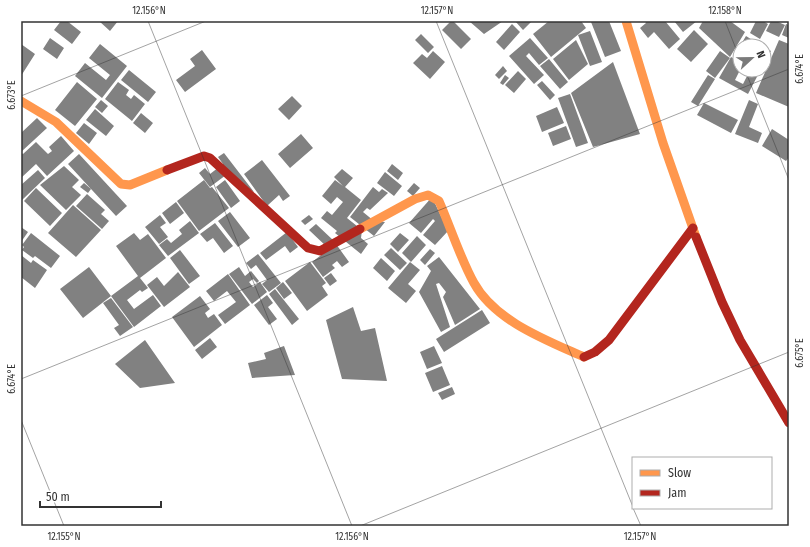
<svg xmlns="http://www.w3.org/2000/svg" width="810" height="547" font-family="'Fira Sans Condensed',sans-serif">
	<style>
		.building { fill: #818181 }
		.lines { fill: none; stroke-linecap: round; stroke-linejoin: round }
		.slow { stroke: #ff974d; stroke-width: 9 }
		.jam { stroke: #b3261e; stroke-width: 9 }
		.ticks { fill: none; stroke: #333; stroke-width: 1; stroke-opacity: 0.45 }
		.neatline { fill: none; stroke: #333; stroke-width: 1.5 }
		.ticks-label { font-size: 10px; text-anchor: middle; fill: #333 }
	</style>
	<rect width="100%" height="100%" fill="#fff"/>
	<path class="building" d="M61 21H67L81 32 72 44 54 30Z
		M99 21H118L110 31Z
		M451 21H453L471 39 461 49 442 30Z
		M469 21H503L484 34Z
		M515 21H532L523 30Z
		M549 21H581L586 28 551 57 533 34Z
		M592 21H609L621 51 605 57 591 22Z
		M645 21H665L680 39 669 49 654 32 648 38 640 28 646 23Z
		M674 21H697L683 32Z
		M703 21H730L745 32 730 57 699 28Z
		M756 21H763L768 24 760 39 750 33Z
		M771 21H776L785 25 779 37 766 31Z
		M512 24 520 32 504 50 496 42Z
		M786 24 789 25V38L782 35Z
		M694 30 708 44 691 62 677 49Z
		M590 31 602 62 590 66 578 35Z
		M421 34 434 47 428 53 415 40Z
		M746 36 762 46H740Z
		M50 38 64 48 57 59 43 49Z
		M530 38 548 58 539 65 529 53 526 56 544 75 534 84 509 56Z
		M576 40 588 64 569 80 553 59Z
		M779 40 789 44V107L756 93Z
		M21 44 35 54 21 76Z
		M100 44 127 66 102 98 75 76 85 63 106 80 110 75 89 58Z
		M764 47 771 51 764 62Z
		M202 50 216 69 185 92 176 80 195 66 190 59Z
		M433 51 445 62 430 79 413 63 422 54 427 58Z
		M720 51 730 58 715 78 706 71Z
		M731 57 740 62V70L735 80 743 84 750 70 759 73 748 94 719 78Z
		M549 59 568 82 560 89 540 66Z
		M613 62 640 134 593 147 571 93Z
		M503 66 507 71 499 79 495 75Z
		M129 70 156 92 148 102 121 80Z
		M518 71 526 79 514 93 505 85Z
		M505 75 509 78 503 85 500 83Z
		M708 75 715 79 698 106 691 102Z
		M542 81 555 95 550 100 537 85Z
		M77 82 97 99 75 126 55 110Z
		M118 82 129 90 126 95 131 99 134 95 145 104 132 121 105 99Z
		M570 94 588 143 576 147 558 98Z
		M292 96 302 106 289 120 278 109Z
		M101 100 108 106 102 113 95 107Z
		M749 100 758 104 749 127 762 133 758 143 735 134Z
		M704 103 738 120 731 133 697 115Z
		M557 107 564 123 542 132 536 116Z
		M95 109 114 126 106 136 86 120Z
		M141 113 153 123 145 133 133 123Z
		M37 118 47 128 21 152V133Z
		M84 123 97 133 89 144 76 133Z
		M566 126 571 139 553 146 548 133Z
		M772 129 789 140V157L786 161 762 146Z
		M301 134 313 148 290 168 278 154Z
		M61 136 74 151 47 176 36 164 21 178V153L23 154 36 142 48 154 52 151 49 147Z
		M224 153 254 192 226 175 210 187 199 173 205 168 210 174 223 164 218 157Z
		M79 154 127 206 116 216 68 164Z
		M262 160 290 196 283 201 279 195 267 206 244 174Z
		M392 164 403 173 398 180 387 171Z
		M64 166 79 180 72 187 81 195 66 210 40 185Z
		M342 169 353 178 345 187 361 200 347 218 362 230 361 238 368 244 361 254 335 233 337 231 321 218 327 211 332 215 343 202 337 197 331 204 322 196 335 180 343 186 334 177Z
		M38 170 45 178 21 201V185Z
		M385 172 402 186 394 196 377 183Z
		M204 180 210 188 212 187 229 208 199 231 177 201Z
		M225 180 240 201 231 208 216 187Z
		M84 183 91 189 88 193 80 187Z
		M414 183 420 188 413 196 407 191Z
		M373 187 379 192 382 189 388 193 370 210 367 208 363 212 374 221 385 222 374 236 350 217Z
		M36 188 62 213 50 226 24 201Z
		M87 194 105 210 101 214 109 221 102 229 76 206Z
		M432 197 448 231 435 245 423 235 435 221 433 219 421 233 409 223Z
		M176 202 184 213 170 224 162 213Z
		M73 205 101 230 76 257 48 233Z
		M230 212 250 238 238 247 218 221Z
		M160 215 166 223 160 227 168 237 159 244 145 227Z
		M309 215 313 219 305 225 301 221Z
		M190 221 199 233 168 256 159 245 167 239 171 243 182 234 179 230Z
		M215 223 233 246 224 253 213 238 207 242 200 234Z
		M316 224 334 241 328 248 309 230Z
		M21 227 28 232 21 242Z
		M287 232 298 247 290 253 285 246 266 260 260 253Z
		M31 233 60 256 51 268 35 256 33 258 22 250 24 247 22 245Z
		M134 233 140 240 148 234 166 258 140 278 148 288 142 292 140 290 127 300 134 309 153 295 161 306 134 327 111 296 83 318 60 289 89 267 111 296 138 276 116 246Z
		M400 233 409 240 398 252 390 244Z
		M417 236 426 245 411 262 402 253Z
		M336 244 349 262 342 267 337 261 332 265 335 268 323 277 312 262Z
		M391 248 407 263 400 270 384 255Z
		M430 249 435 253 425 265 420 260Z
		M180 250 200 276 189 284 170 258Z
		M258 254 281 283 269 292 262 284 267 280 256 265 251 269 246 263Z
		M21 255 31 263 33 260 47 270 35 288 21 277Z
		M439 257 480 309 455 325 443 297 446 292 439 283 436 284 450 327 441 332 419 292 431 271 427 266Z
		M381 258 395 271 387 281 373 268Z
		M310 262 326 283 322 286 328 295 307 311 285 281Z
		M410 262 420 270 408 284 416 291 406 303 388 288Z
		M239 267 245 276 251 271 259 281 257 283 253 279 249 282 253 287 260 282 267 292 252 304 229 274Z
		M178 272 190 287 164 307 147 285 157 277 164 286Z
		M331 273 337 281 330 286 324 278Z
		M228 274 250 305 225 324 218 315 236 302 227 291 214 301 206 291Z
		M283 282 292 293 284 299 276 288Z
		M275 289 299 319 292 325 269 294Z
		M267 295 273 303 268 307 277 319 269 325 254 305Z
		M200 296 210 309 205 313 208 318 214 314 222 325 194 347 172 317Z
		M111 298 133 327 120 336 114 328 119 325 103 303Z
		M353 307 361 331 375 328 387 381 342 379 326 320Z
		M482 310 490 323 444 352 436 339Z
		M210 338 217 347 202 359 195 350Z
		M145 340 175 383 140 388 115 364Z
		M284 346 295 375 252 378 248 363 266 359 264 353Z
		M434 346 442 363 427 369 420 352Z
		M442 366 450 385 433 392 425 373Z
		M452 387 455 394 442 400 438 393Z"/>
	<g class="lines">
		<path class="slow" d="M626 21 663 143 696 237
			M21 101 56 122 121 184 130 185 167 170
			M360 229 415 199 428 195 439 201C450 226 461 260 474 283 495 321 546 340 584 357"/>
		<path class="jam" d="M167 170 204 156 210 158 308 248 320 251 360 229
			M696 237 722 302 740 340 789 423
			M584 357 595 352 609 340 693 228"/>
	</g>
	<path class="ticks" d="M148 21 352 526M436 21 633 507M725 21 740 59M745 70 789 180M21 96 206 21M21 379 789 69M21 420 64 526M633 508 641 526M360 526 789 352"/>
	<rect width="810" height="547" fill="none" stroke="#ffffff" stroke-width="44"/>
	<rect x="632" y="457" width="140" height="52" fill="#ffffff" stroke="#adadad"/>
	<rect x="640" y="470" width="20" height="6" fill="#ff974d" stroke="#adadad"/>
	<text x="668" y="477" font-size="12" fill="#333333">Slow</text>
	<rect x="640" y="490" width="20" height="6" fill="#b3261e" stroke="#adadad"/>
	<text x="668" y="497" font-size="12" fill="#333333">Jam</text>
	<g transform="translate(752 58) rotate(68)"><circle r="19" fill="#ffffff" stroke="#adadad"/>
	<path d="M0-3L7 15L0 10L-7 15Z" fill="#7a7a7a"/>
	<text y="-6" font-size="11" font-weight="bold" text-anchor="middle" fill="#333333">N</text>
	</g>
	<path d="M40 501v6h121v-6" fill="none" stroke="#333333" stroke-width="2"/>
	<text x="46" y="501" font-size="12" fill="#333333" stroke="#ffffff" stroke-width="3" paint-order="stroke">50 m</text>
	<rect x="22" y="22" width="766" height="503" class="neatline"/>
	<g class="ticks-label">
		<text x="149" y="14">12.156°N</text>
		<text x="437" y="14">12.157°N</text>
		<text x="725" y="14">12.158°N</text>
		<text transform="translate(799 69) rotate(-90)" y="4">6.674°E</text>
		<text transform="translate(11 95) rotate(-90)" y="4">6.673°E</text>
		<text transform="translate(799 353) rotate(-90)" y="4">6.675°E</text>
		<text transform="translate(11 379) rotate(-90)" y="4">6.674°E</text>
		<text x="64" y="540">12.155°N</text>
		<text x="352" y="540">12.156°N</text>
		<text x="640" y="540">12.157°N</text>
	</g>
</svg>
